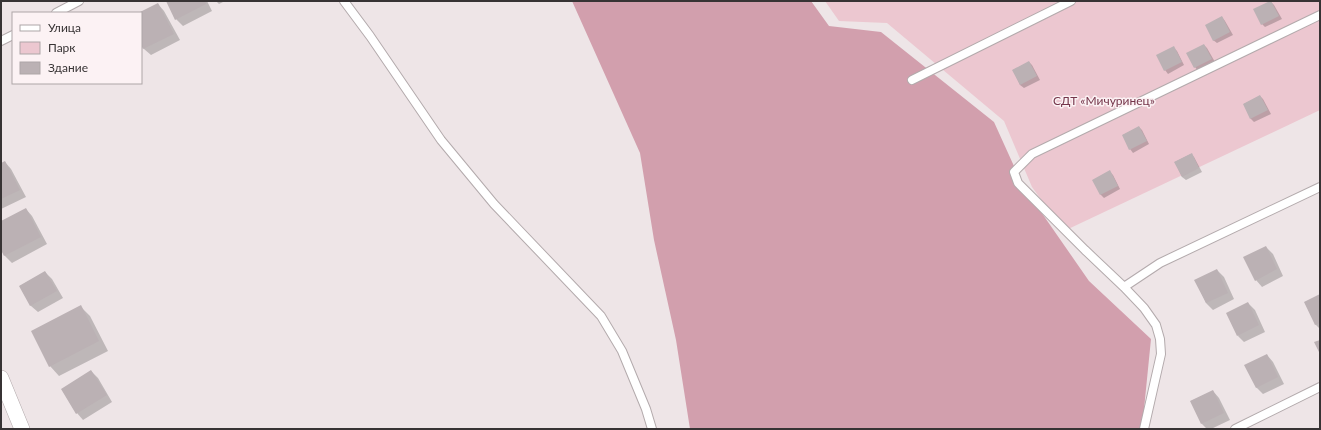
<svg xmlns="http://www.w3.org/2000/svg" width="1321" height="430" font-family="Lato,sans-serif">
	<style>
		.green { fill: #ecc7d0 }
		.forest { fill: #d29fad }
		.shadow { fill: #0003 }
		.building { fill: #bbb1b4 }
		.lines { fill: none; stroke-linecap: round; stroke-linejoin: round }
		.service-casing { stroke: #b3aaac; stroke-width: 10 }
		.minor-casing { stroke: #b3aaac; stroke-width: 16 }
		.service { stroke: #fff; stroke-width: 8 }
		.minor { stroke: #fff; stroke-width: 15 }
		.labels { text-anchor: middle; stroke-width: 3; stroke-linejoin: round; paint-order: stroke }
		.park-label { font-size: 12px; fill: #74354a; stroke: #fcf2f4 }
	</style>
	<rect width="100%" height="100%" fill="#eee5e7"/>
	<path class="green" d="M825 1H1320V110L1064 231 1032 187 1004 121 887 23 839 21Z"/>
	<path class="forest" d="M572 1H811L829 26 881 32 994 122 1023 186 1089 281 1151 339 1142 429H690L676 340 654 240 640 153Z"/>
	<path class="shadow" d="M167 1H207L212 11 183 26 176 19Z
		M216 1H225L219 4Z
		M1271 2 1274 5 1282 19 1265 27 1262 24Z
		M158 4 164 11 180 40 151 55 144 49 141 43V13H140Z
		M1222 17 1225 21 1233 35 1217 43 1213 40Z
		M1204 45 1207 48 1215 62 1198 71 1195 67 1188 53Z
		M1174 48 1177 51 1184 65 1168 74 1165 70Z
		M1029 62 1032 65 1040 80 1024 88 1020 85 1013 70Z
		M1260 96 1263 99 1271 114 1254 122 1251 119 1244 104Z
		M1139 127 1142 130 1149 144 1133 153 1130 149 1123 135Z
		M1191 154 1194 157 1202 172 1186 180 1182 177 1175 162Z
		M5 162 11 169 26 197 1 209V164Z
		M1110 172 1113 175 1120 189 1104 198 1101 195 1094 180Z
		M26 209 32 216 47 244 12 263 5 256 1 248V222Z
		M1266 247 1273 254 1283 276 1262 287 1256 280Z
		M1217 270 1224 277 1234 299 1213 310 1206 303 1196 281Z
		M45 272 52 279 63 298 38 312 31 306 20 286Z
		M1320 295V329L1316 325 1305 302Z
		M1248 303 1255 310 1265 332 1244 342 1238 336Z
		M80 306 90 316 108 351 59 376 50 366Z
		M1267 355 1273 362 1284 384 1263 394 1256 387Z
		M91 371 98 378 112 402 83 420 77 413Z
		M1213 391 1219 398 1230 420 1211 429H1207L1202 424 1191 401Z"/>
	<path class="building" d="M166 1H205L206 4 175 20Z
		M1270 1H1271L1279 16 1261 25 1253 9Z
		M158 3 174 34 143 49 141 45V13H138Z
		M1222 16 1230 32 1213 41 1205 25Z
		M1204 44 1212 59 1194 68 1186 53Z
		M1174 46 1182 62 1164 71 1156 55Z
		M1029 61 1037 76 1020 85 1012 70Z
		M1260 95 1268 110 1250 119 1243 104Z
		M1139 126 1147 141 1129 150 1122 135Z
		M1192 153 1199 168 1182 177 1174 162Z
		M5 161 20 190 1 199V163Z
		M1110 170 1118 186 1100 195 1092 180Z
		M26 208 41 237 4 256 1 250V221Z
		M1266 246 1277 269 1255 281 1243 257Z
		M1217 269 1228 293 1206 303 1194 280Z
		M45 271 57 291 30 306 19 286Z
		M1320 294V323L1315 325 1304 302Z
		M1248 302 1259 325 1237 336 1226 313Z
		M81 305 99 341 49 367 31 331Z
		M1320 340V354L1314 342Z
		M1267 354 1278 377 1256 388 1244 365Z
		M91 370 107 395 76 414 61 389Z
		M1213 390 1224 413 1201 424 1190 401Z"/>
	<g class="lines">
		<g class="service-casing">
			<path id="service" d="M344 1 370 36 441 140 494 204 601 316 622 351 646 409 652 429
				M56 13 79 1
				M1 41 13 35
				M912 80 1071 1
				M1124 287 1160 263 1320 187
				M1144 429 1161 354 1160 339 1156 325 1144 308 1124 287 1085 250 1018 183 1014 172 1032 154 1320 15
				M1235 429 1320 387"/>
		</g>
		<g class="minor-casing">
			<path id="minor" d="M1 378 22 429"/>
		</g>
		<use href="#service" class="service"/>
		<use href="#minor" class="minor"/>
	</g>
	<g class="labels">
		<g class="park-label">
			<text x="1104" y="105">СДТ «Мичуринец»</text>
		</g>
	</g>
	<rect width="1321" height="430" fill="none" stroke="#373334" stroke-width="4"/>
	<rect x="12" y="12" width="130" height="72" fill="#fcf2f4" stroke="#ada6a7"/>
	<rect x="20" y="25" width="20" height="6" fill="#ffffff" stroke="#ada6a7"/>
	<text x="48" y="32" font-size="12" fill="#373334">Улица</text>
	<rect x="20" y="42" width="20" height="12" fill="#ecc7d0" stroke="#ada6a7"/>
	<text x="48" y="52" font-size="12" fill="#373334">Парк</text>
	<rect x="20" y="62" width="20" height="12" fill="#bbb1b4" stroke="#ada6a7"/>
	<text x="48" y="72" font-size="12" fill="#373334">Здание</text>
</svg>
